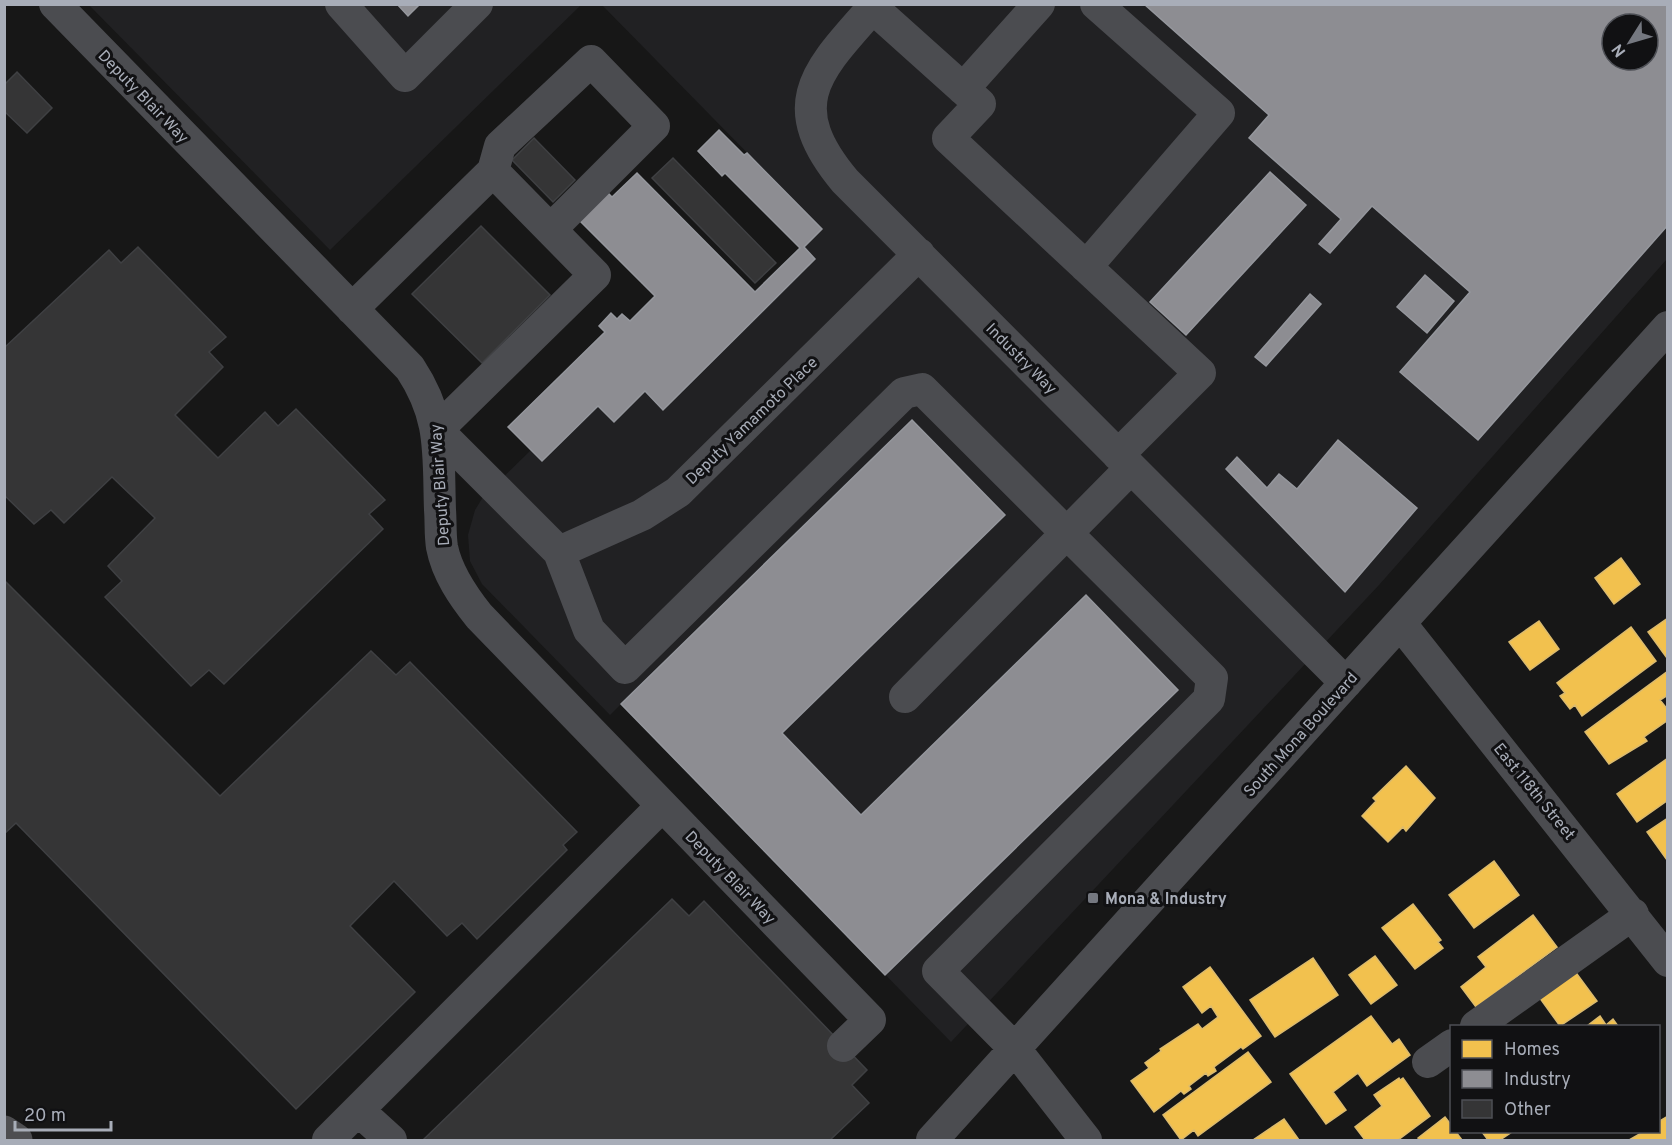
<svg xmlns="http://www.w3.org/2000/svg" width="1672" height="1145" font-family="Overpass,sans-serif">
	<style>
		.built { fill: #212123; fill-rule: evenodd }
		.homes { fill: #f2c14e; stroke: #dcbb6e; stroke-width: 1.5 }
		.industry { fill: #8d8d92; stroke: #95979d; stroke-width: 1.5; fill-rule: evenodd }
		.building { fill: #353536; stroke: #3f4043; stroke-width: 1.5 }
		.lines { fill: none; stroke-linecap: round; stroke-linejoin: round }
		.minor { stroke: #4b4c50; stroke-width: 32 }
		.highway { stroke: #4e4e51; stroke-width: 33 }
		.poi-dot { fill: #757880; stroke: #111113; stroke-width: 2 }
		.labels { text-anchor: middle; stroke-width: 6; stroke-linejoin: round; paint-order: stroke }
		.street-label { font-size: 16px; fill: #a8adb8; stroke: #111113 }
		.poi-label { font-size: 16px; font-weight: bold; fill: #a8adb8; stroke: #111113; text-anchor: start }
	</style>
	<rect width="100%" height="100%" fill="#171717"/>
	<path class="built" d="M89 5H581L330 250Z
		M602 5H1667V259L1379 585 951 1042 621 704 610 715 482 584 470 561 468 535 475 510 483 497 531 450 542 461 598 406 614 422 645 391 663 409 815 259 804 247 822 229ZM1612 24H1648V60H1612Z"/>
	<path class="homes" d="M1621 558 1640 584 1614 604 1595 578Z
		M1668 618V657L1667 658 1648 632Z
		M1539 621 1559 649 1530 670 1509 642Z
		M1631 627 1656 661 1582 716 1575 705 1570 709 1560 696 1565 693 1557 683Z
		M1668 671V695L1660 700 1668 710V720L1644 737 1647 741 1609 764 1585 732Z
		M1668 758V800L1637 822 1617 794Z
		M1406 766 1435 798 1406 831 1403 827 1388 842 1362 816 1376 801 1373 798Z
		M1668 818V860H1667L1647 832Z
		M1494 861 1519 895 1474 928 1449 895Z
		M1413 904 1441 940 1438 942 1443 948 1415 969 1382 928Z
		M1533 915 1557 947 1476 1007 1461 987 1486 967 1478 957Z
		M1375 956 1397 985 1371 1004 1349 975Z
		M1313 958 1338 995 1275 1037 1250 1000Z
		M1210 967 1261 1036 1243 1049 1241 1047 1214 1067 1216 1071 1208 1076 1206 1073 1189 1086 1191 1089 1184 1094 1181 1091 1154 1112 1131 1081 1149 1068 1145 1063 1161 1051 1160 1049 1198 1024 1202 1029 1218 1017 1211 1006 1202 1013 1183 987Z
		M1574 970 1597 1001 1560 1026 1539 997Z
		M1371 1016 1392 1044 1399 1039 1410 1055 1367 1086 1358 1073 1333 1092 1346 1110 1326 1124 1290 1074Z
		M1600 1016 1606 1025 1613 1019 1618 1026H1587Z
		M1248 1052 1271 1082 1198 1136 1194 1130 1181 1140 1163 1115Z
		M1399 1078 1400 1080 1403 1078 1430 1116 1398 1140H1365L1355 1127 1382 1106 1374 1095Z
		M1668 1116V1140H1629L1643 1132H1658V1122Z
		M1445 1117 1452 1126V1132H1456L1462 1140H1420L1418 1138Z
		M1284 1119 1299 1140H1253Z
		M1482 1132H1512L1500 1140H1488Z"/>
	<path class="industry" d="M397 4H420L408 16Z
		M1144 4H1668V225L1478 440 1400 372 1470 292 1372 206 1330 253 1319 244 1341 219 1249 138 1269 115ZM1612 24H1648V60H1612Z
		M719 130 744 155 747 153 822 229 804 247 815 259 663 410 645 391 614 422 598 406 542 461 508 427 605 332 599 326 611 313 617 319 622 314 630 321 655 296 578 219 606 191 612 197 637 173 755 292 800 248 725 173 722 176 698 151Z
		M1270 172 1306 205 1186 335 1150 302Z
		M1425 275 1454 301 1427 333 1397 307Z
		M1310 294 1321 304 1266 366 1255 357Z
		M912 420 1005 515 782 733 861 815 1086 595 1178 690 885 975 621 704Z
		M1338 440 1417 508 1345 592 1226 469 1237 457 1267 488 1279 474 1297 489Z"/>
	<path class="building" d="M17 72 52 108 27 133 4 111V85Z
		M534 138 575 180 553 202 512 160Z
		M673 158 776 263 755 283 652 178Z
		M481 226 550 295 482 363 412 294Z
		M138 247 226 337 209 352 223 367 175 415 218 458 265 412 278 426 296 409 385 500 369 514 383 529 224 684 209 670 191 686 105 597 122 581 108 566 155 518 112 477 64 523 51 510 34 524 4 495V348L109 250 121 263Z
		M4 580 220 796 371 651 396 675 410 662 577 832 563 845 567 850 477 939 462 923 447 936 394 881 350 926 415 992 296 1109 16 823 4 834Z
		M672 899 689 916 704 901 867 1070 852 1085 869 1103 830 1140H423Z"/>
	<g class="lines">
		<path class="minor" d="M55 4 410 368C443 418 438 452 440 510 441 522 440 535 442 547 447 573 463 596 479 616L870 1020 843 1046
			M341 4 405 76 477 4
			M876 4C819 69 779 102 845 181L1346 683
			M873 8 980 104 948 138 1200 373 1118 455
			M963 89 1039 4
			M493 171 500 146 591 61 654 126 551 229
			M1086 267 1219 113 1096 4
			M352 309 493 171 595 275 437 430 559 552 589 630 625 668 904 393 922 389 1212 678 1209 699 938 971 1015 1049 1086 1140
			M559 552 642 515 678 492 919 254
			M1400 623 1668 961
			M905 697 1131 468
			M1476 1026 1633 914
			M1428 1062 1452 1045
			M358 1110 391 1140
			M328 1140 662 806
			M932 1140 1668 327"/>
		<path class="highway" d="M4 1132 16 1140"/>
	</g>
	<rect class="poi-dot" x="1087" y="892" width="12" height="12" rx="3"/>
	<g class="labels">
		<g class="street-label">
			<text transform="translate(144 96) rotate(46)" y="6">Deputy Blair Way</text>
			<text transform="translate(1022 358) rotate(45)" y="6">Industry Way</text>
			<text transform="translate(751 420) rotate(-44)" y="6">Deputy Yamamoto Place</text>
			<text transform="translate(439 485) rotate(-94)" y="6">Deputy Blair Way</text>
			<text transform="translate(1300 734) rotate(-48)" y="6">South Mona Boulevard</text>
			<text transform="translate(1535 791) rotate(51)" y="6">East 118th Street</text>
			<text transform="translate(731 877) rotate(46)" y="6">Deputy Blair Way</text>
		</g>
		<g class="poi-label">
			<text x="1105" y="904">Mona &amp; Industry</text>
		</g>
	</g>
	<rect width="1672" height="1145" fill="none" stroke="#a8adb8" stroke-width="12"/>
	<rect x="1450" y="1025" width="210" height="108" fill="#111113" stroke="#4d4f55" stroke-width="1.5"/>
	<rect x="1462" y="1040" width="30" height="18" fill="#f2c14e" stroke="#4d4f55" stroke-width="1.5"/>
	<text x="1504" y="1055" font-size="18" fill="#a8adb8">Homes</text>
	<rect x="1462" y="1070" width="30" height="18" fill="#8d8d92" stroke="#4d4f55" stroke-width="1.5"/>
	<text x="1504" y="1085" font-size="18" fill="#a8adb8">Industry</text>
	<rect x="1462" y="1100" width="30" height="18" fill="#353536" stroke="#4d4f55" stroke-width="1.5"/>
	<text x="1504" y="1115" font-size="18" fill="#a8adb8">Other</text>
	<g transform="translate(1630 42) rotate(233)"><circle r="28" fill="#111113" stroke="#4d4f55" stroke-width="1.5"/>
	<path d="M0-4.5L10 22L0 15L-10 22Z" fill="#757880"/>
	<text y="-9" font-size="16" font-weight="bold" text-anchor="middle" fill="#a8adb8">N</text>
	</g>
	<path d="M15 1121v9h96v-9" fill="none" stroke="#a8adb8" stroke-width="3"/>
	<text x="24" y="1121" font-size="18" fill="#a8adb8" stroke="#111113" stroke-width="4.5" paint-order="stroke">20 m</text>
</svg>
